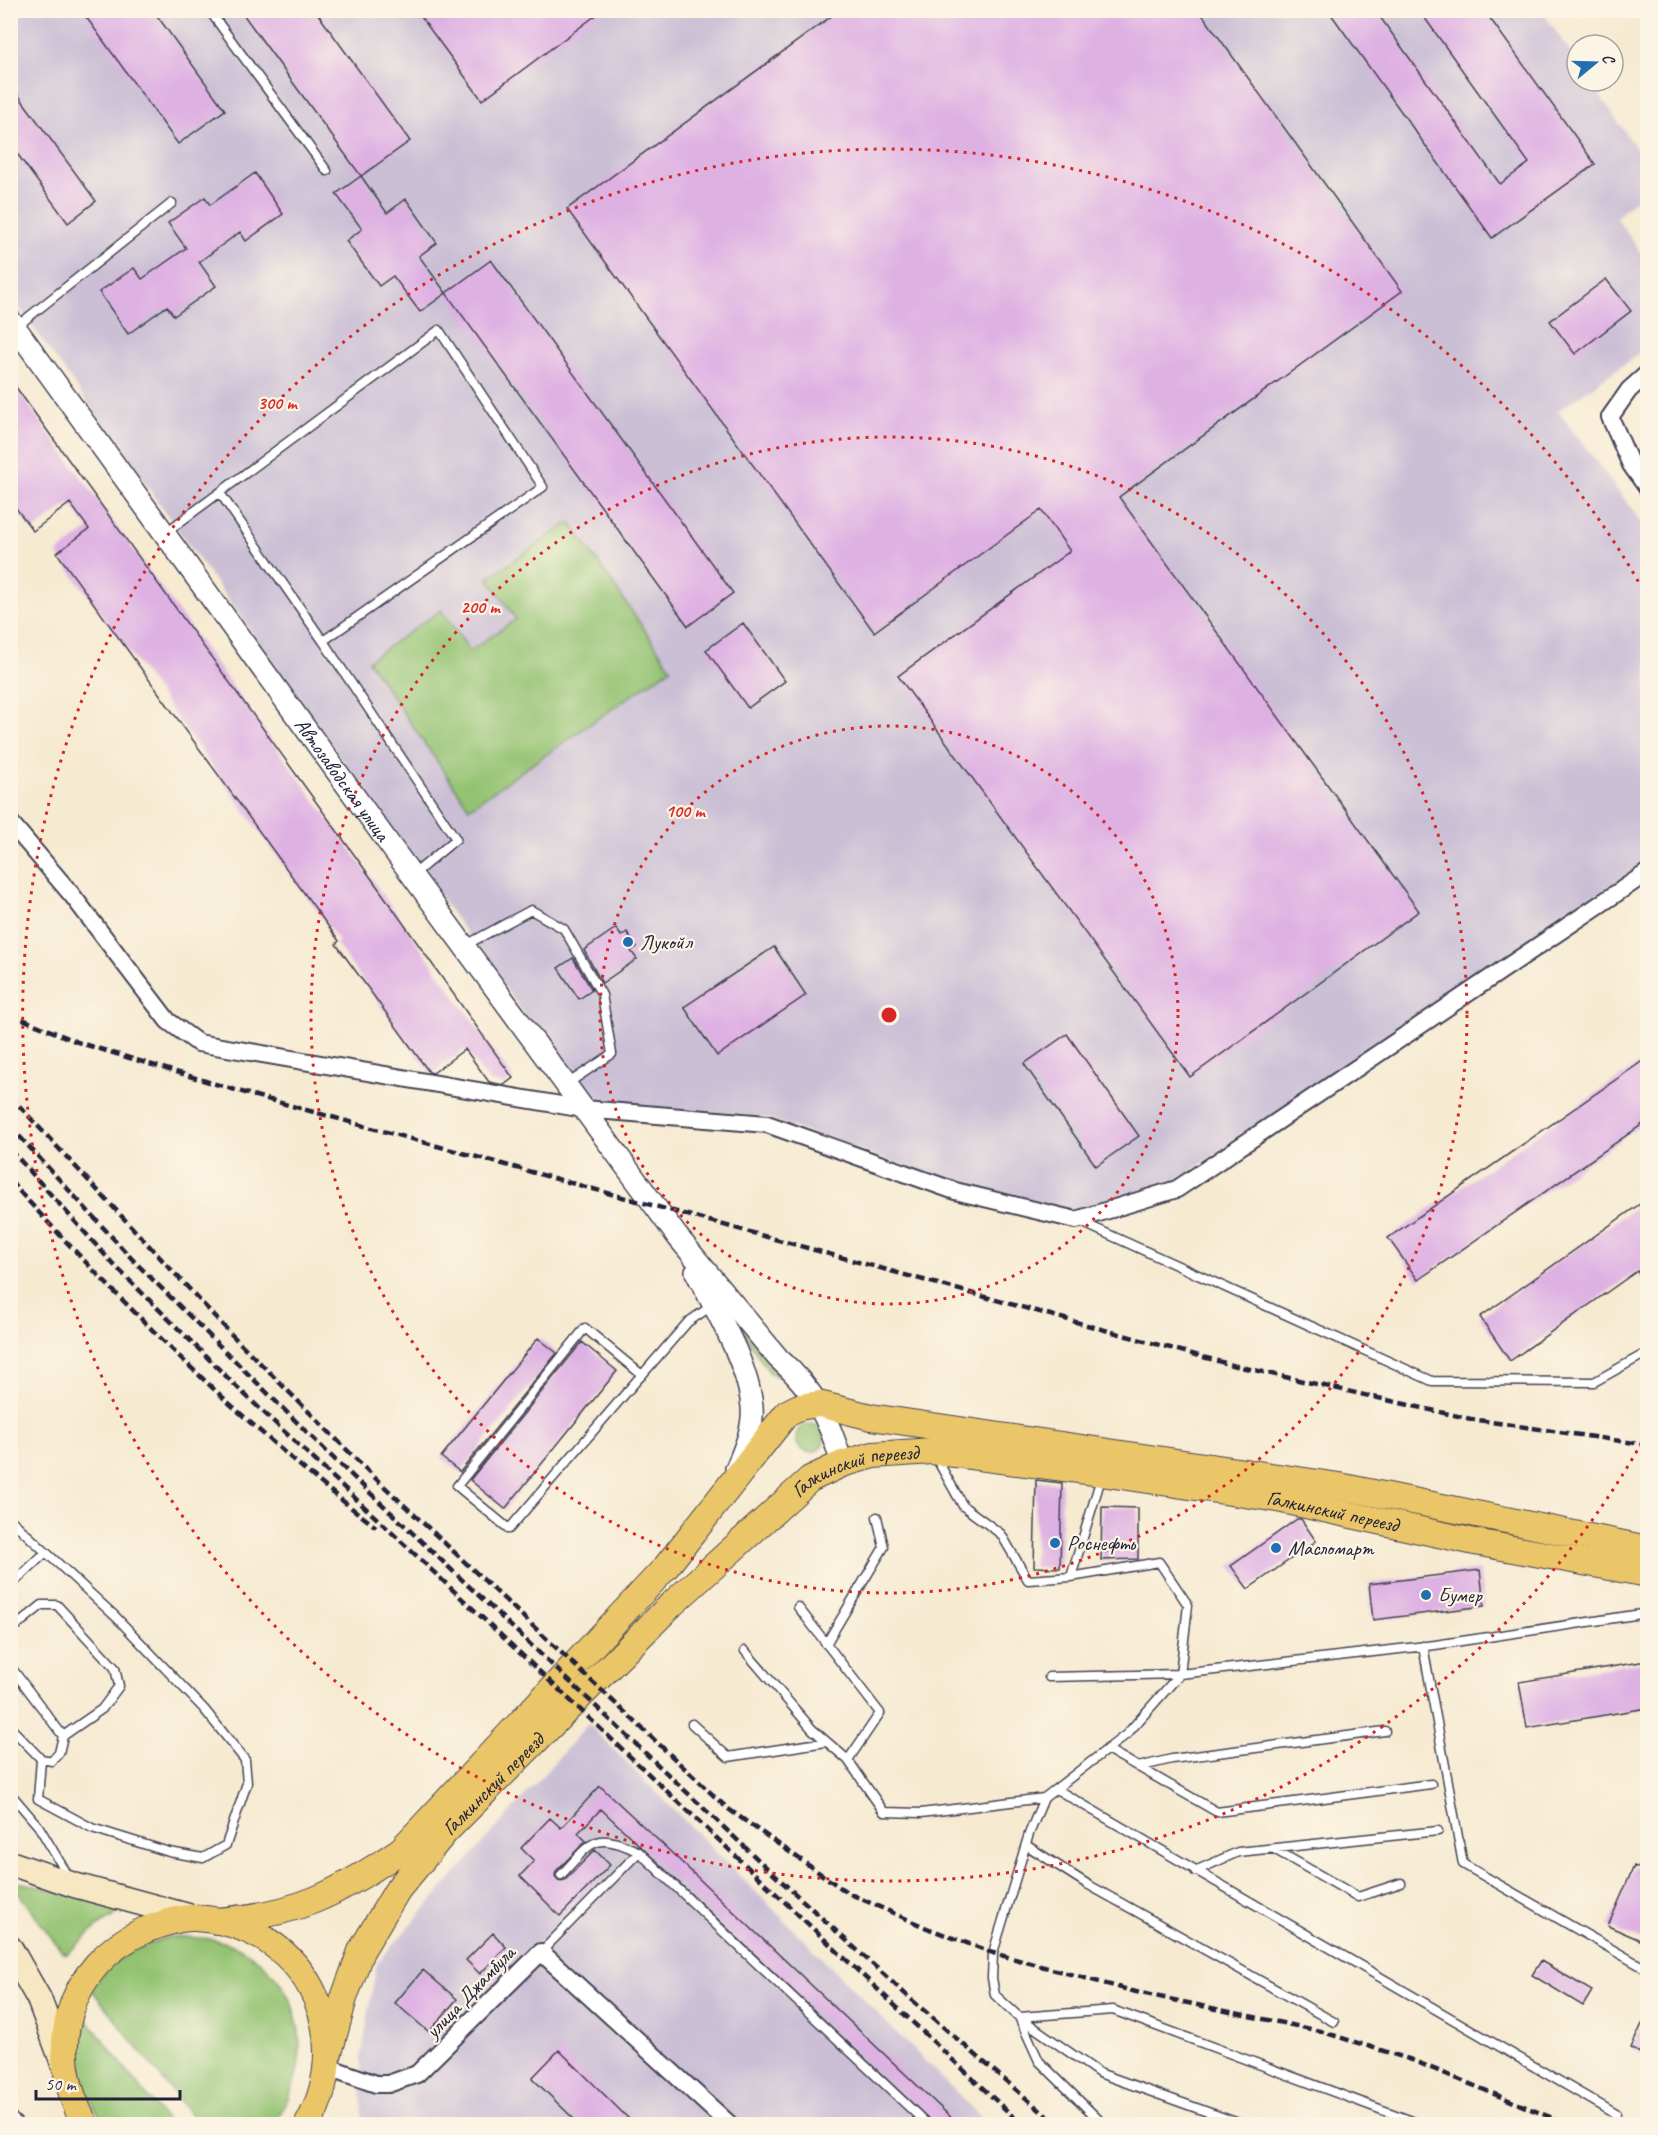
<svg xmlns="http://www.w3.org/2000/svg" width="1658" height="2135" font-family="Caveat,sans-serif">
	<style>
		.industrial { fill: #cbbfd5 }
		.green { fill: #93c271; stroke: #5a7256; stroke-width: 1.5 }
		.building { fill: #deb1e3 }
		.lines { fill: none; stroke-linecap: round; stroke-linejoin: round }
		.service-casing { stroke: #424052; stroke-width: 11 }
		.minor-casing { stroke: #424052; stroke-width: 20 }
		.tertiary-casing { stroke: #424052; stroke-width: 24 }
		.secondary-casing { stroke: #424052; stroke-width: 27 }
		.primary-casing { stroke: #424052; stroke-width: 28 }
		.service { stroke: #fff; stroke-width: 8 }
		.minor { stroke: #fff; stroke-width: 16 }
		.tertiary { stroke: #fff; stroke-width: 21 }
		.secondary { stroke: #f7e8c3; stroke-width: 24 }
		.primary { stroke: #ebc669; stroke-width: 26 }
		.rail { stroke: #22223b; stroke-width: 4.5; stroke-dasharray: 9 4.5; stroke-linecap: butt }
		.ring { fill: none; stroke: #d62828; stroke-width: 3; stroke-dasharray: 3 6 }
		.poi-dot { fill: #1f6fb2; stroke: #fcf5e5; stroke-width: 2 }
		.labels { text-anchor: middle; stroke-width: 4.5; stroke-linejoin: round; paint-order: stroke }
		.street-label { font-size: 21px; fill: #22223b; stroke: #fcf5e5 }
		.poi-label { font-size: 21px; fill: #22223b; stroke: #fcf5e5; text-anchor: start }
		.centre { fill: #d62828; stroke: #fcf5e5; stroke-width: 3 }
		.ring-label { font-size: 18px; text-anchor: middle; font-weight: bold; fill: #d62828; stroke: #fcf5e5; stroke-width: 4.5; stroke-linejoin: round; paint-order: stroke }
	</style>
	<rect width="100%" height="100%" fill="#fcf5e5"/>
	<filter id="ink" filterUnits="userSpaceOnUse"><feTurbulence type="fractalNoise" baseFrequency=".0167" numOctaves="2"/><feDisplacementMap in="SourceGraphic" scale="12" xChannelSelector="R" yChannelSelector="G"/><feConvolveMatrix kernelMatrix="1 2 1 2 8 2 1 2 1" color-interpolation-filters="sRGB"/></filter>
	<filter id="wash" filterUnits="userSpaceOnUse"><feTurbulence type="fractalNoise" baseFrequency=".008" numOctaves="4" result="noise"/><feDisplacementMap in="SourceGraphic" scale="24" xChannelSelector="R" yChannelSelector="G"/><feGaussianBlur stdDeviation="1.35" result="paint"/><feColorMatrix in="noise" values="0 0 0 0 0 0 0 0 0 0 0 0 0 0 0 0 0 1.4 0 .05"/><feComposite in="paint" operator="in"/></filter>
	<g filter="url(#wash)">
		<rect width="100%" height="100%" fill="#f6ead1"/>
		<path class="industrial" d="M10 11H1542L1577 62V81H1590L1647 164V189L1616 217 1647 262V348L1558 411 1647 529V862L1172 1184 1077 1213 948 1182 767 1118 587 1102 11 296Z
			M588 1724 988 2124H362L361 2057 377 1963Z"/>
		<path class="green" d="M570 522 671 668 469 808 368 661 441 610 470 651 516 619 488 578Z
			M731 1316 777 1369 779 1377 770 1373Z
			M796 1438a14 14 0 1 1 28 0a14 14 0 1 1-28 0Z
			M11 1883H23L119 1906 118 1913 98 1926 67 1954 62 1952Z
			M168 1937C192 1937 215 1937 237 1947 308 1982 317 2065 273 2124H198L91 1989C114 1958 132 1949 168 1937Z
			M85 2017 169 2124H105C83 2093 72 2054 85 2017Z"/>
		<g id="blocks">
			<path class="building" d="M81 10H153L225 110 178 144Z
				M240 10H315L410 141 361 176Z
				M416 10H603L482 100Z
				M840 10H1199L1402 291 1119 497 1419 911 1190 1077 898 676 1070 551 1041 510 874 632 567 209Z
				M1328 10H1375L1500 184 1529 163 1419 10H1484L1595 164 1492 238Z
				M10 84 96 201 68 223 10 144Z
				M255 173 283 214 246 241 240 232 199 262 216 286 174 316 167 306 128 334 99 292 134 268 142 279 186 248 168 223 205 197 210 205Z
				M361 176 387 213 406 199 437 243 419 256 446 293 420 312 393 276 379 286 346 241 362 229 336 194Z
				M491 260 733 593 688 626 446 293Z
				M1606 279 1631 311 1575 354 1550 321Z
				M10 379 379 889 513 1078 504 1085 489 1082 465 1049 433 1073 429 1072 336 944 339 941 57 553 89 529 70 503 33 531 10 500Z
				M743 623 785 681 748 708 706 650Z
				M616 928 621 936 627 932 637 947 631 951 637 959 602 983 584 950Z
				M774 947 806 995 717 1056 684 1007Z
				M573 958 592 990 579 999 558 968Z
				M1067 1034 1139 1136 1096 1166 1024 1064Z
				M1647 1058V1121L1418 1280 1388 1238Z
				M1647 1199V1285L1637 1271 1510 1361 1480 1317Z
				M538 1338 557 1353 460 1472 441 1457Z
				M582 1342 617 1371 505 1509 470 1480Z
				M1036 1480 1062 1483 1060 1568 1034 1567Z
				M1102 1507 1138 1508V1559L1101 1560Z
				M1297 1519H1301L1316 1541 1248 1589 1231 1566Z
				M1480 1570 1484 1606 1373 1620 1369 1584Z
				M1647 1661V1708L1527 1728 1519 1682Z
				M600 1786 658 1840 958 2124H934L601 1809 578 1833 586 1841 556 1871 555 1876 559 1881 565 1880 595 1850 610 1865 560 1916 520 1876 534 1861 521 1848 550 1818 561 1828Z
				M1634 1866 1647 1872V1943L1608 1926Z
				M493 1933 506 1947 480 1974 466 1960Z
				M1541 1961 1592 1991 1583 2006 1532 1975Z
				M423 1970 457 1999 429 2032 395 2003Z
				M1647 2013V2057L1631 2048Z
				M559 2050 634 2124H579L532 2078Z"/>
		</g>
	</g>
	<g filter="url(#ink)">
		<use href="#blocks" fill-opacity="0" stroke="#424052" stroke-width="1.5"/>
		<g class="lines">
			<g class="service-casing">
				<path id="service" d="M209 10 327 171
					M16 327 172 203
					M220 493 323 641
					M165 533 439 330 543 487 323 641 456 839 413 875
					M464 946 531 910 564 929 602 995 612 1054 567 1084
					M1079 1221 1432 1381 1594 1382 1648 1352
					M642 1375 585 1328 457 1486 509 1529 638 1379 642 1375 688 1322 713 1305
					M935 1456 963 1506 1001 1534 1028 1580 1071 1577 1102 1475
					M10 1519 116 1617 204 1709 245 1760 247 1783 226 1845 203 1858 169 1852 92 1828 38 1799 41 1759 10 1727
					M1071 1577 1159 1562 1188 1605 1180 1674 1127 1734 1044 1798 1029 1834 993 1953 992 1978 995 1995 1019 2017 1039 2061 1103 2124
					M10 1586 46 1552
					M798 1607 880 1713 848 1760
					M10 1631 42 1605H57L115 1668 119 1686 102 1709 63 1736 59 1753 52 1761 41 1759
					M826 1644 884 1547 877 1517
					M1423 1646 1463 1864 1648 1970
					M745 1651 812 1729 848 1760 884 1812 921 1813 1044 1798
					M10 1666 63 1736
					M1049 1677 1180 1674 1435 1645 1648 1613
					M692 1724 728 1757 826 1742
					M1107 1749 1217 1812 1431 1784
					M1138 1767 1172 1759 1385 1731
					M1056 1789 1616 2114
					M10 1793 39 1827 70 1879
					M1026 1845 1087 1884 1334 2022
					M1274 1849 1358 1897 1401 1883
					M1195 1871 1238 1852 1438 1831
					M561 1875C592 1842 594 1830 639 1852
					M541 1952 639 1852 927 2124
					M1019 2017 1113 2010 1420 2124
					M1019 2017 1099 2073 1241 2124
					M10 2115 19 2124"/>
			</g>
			<g class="minor-casing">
				<path id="minor" d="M1648 373 1629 390 1610 417 1631 465 1648 489
					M10 822 72 895 168 1021 198 1043 584 1109 767 1124 955 1191 1076 1220 1177 1189 1648 872
					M328 2067 376 2084H388L417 2074 541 1952 729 2124"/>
			</g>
			<g class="tertiary-casing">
				<g id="tertiary">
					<path id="s1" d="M10 320 392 848 677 1236 778 1358C814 1390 829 1418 842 1464"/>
					<path d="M696 1272C716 1311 748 1363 752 1407 754 1428 744 1450 736 1469"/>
				</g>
			</g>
			<g class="secondary-casing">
				<path id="secondary" d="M10 1863 74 1885 192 1917
					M10 1948 39 1999 64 2066"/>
			</g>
			<g class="primary-casing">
				<g id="primary">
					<path d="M216 1921C296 1915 336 1895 401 1850L666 1567 787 1413 799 1407 819 1404 871 1417 1339 1486 1648 1549"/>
					<path id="s2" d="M329 2053 344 1998 361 1951 398 1889 445 1832 671 1605 810 1479 842 1464 873 1455 932 1451 1102 1473 1278 1499 1475 1542 1648 1574"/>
					<path d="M85 2124C44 2051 66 1965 145 1930 159 1925 179 1917 194 1918 303 1923 359 2031 308 2124"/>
				</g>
			</g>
			<use href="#service" class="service"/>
			<use href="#minor" class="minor"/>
			<use href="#tertiary" class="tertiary"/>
			<use href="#secondary" class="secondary"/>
			<use href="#primary" class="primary"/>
			<path class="rail" d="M10 1014 80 1043 252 1095 1232 1365 1471 1419 1648 1445
				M10 1096 232 1335 372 1475 727 1808 848 1893 927 1928 993 1953 1136 1992 1320 2031 1412 2060 1567 2124
				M10 1126 134 1261 329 1454 768 1869 913 2001 1056 2124
				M10 1149 114 1265 239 1389 1021 2124
				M10 1181C124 1306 242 1424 376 1527"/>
		</g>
	</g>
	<g class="ring">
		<circle cx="889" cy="1015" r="289"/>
		<circle cx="889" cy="1015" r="578"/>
		<path d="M1646 1435A866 866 0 1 1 1646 595"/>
	</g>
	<g class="poi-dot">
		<circle cx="628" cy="942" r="6"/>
		<circle cx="1055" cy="1543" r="6"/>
		<circle cx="1276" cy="1548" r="6"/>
		<circle cx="1426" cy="1595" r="6"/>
	</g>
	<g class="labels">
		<g class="street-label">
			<text dy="7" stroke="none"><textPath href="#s1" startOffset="567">Автозаводская улица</textPath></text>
			<text dy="7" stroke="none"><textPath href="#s2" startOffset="807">Галкинский переезд</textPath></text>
			<text dy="7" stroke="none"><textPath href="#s2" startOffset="1293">Галкинский переезд</textPath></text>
			<text dy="7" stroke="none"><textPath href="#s2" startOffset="321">Галкинский переезд</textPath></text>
			<text transform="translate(470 1992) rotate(-46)" y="7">улица Джамбула</text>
		</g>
		<g class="poi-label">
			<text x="640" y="949">Лукойл</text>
			<text x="1067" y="1550">Роснефть</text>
			<text x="1288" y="1555">Масломарт</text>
			<text x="1438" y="1602">Бумер</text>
		</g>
	</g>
	<circle cx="889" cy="1015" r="9" class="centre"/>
	<g class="ring-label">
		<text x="277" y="409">300 m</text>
		<text x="480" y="613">200 m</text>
		<text x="685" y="817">100 m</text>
	</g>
	<rect width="1658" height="2135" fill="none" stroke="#fcf5e5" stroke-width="36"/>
	<g transform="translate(1595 63) rotate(71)"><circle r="28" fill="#fcf5e5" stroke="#a5a1a1" stroke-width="1.5"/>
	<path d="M0-4.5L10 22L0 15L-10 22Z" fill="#1f6fb2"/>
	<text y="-9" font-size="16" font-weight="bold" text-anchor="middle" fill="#22223b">С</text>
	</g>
	<path d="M36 2090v9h144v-9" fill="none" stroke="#22223b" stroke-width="3"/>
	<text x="45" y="2090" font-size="18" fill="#22223b" stroke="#fcf5e5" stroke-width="4.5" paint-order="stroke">50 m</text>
</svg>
